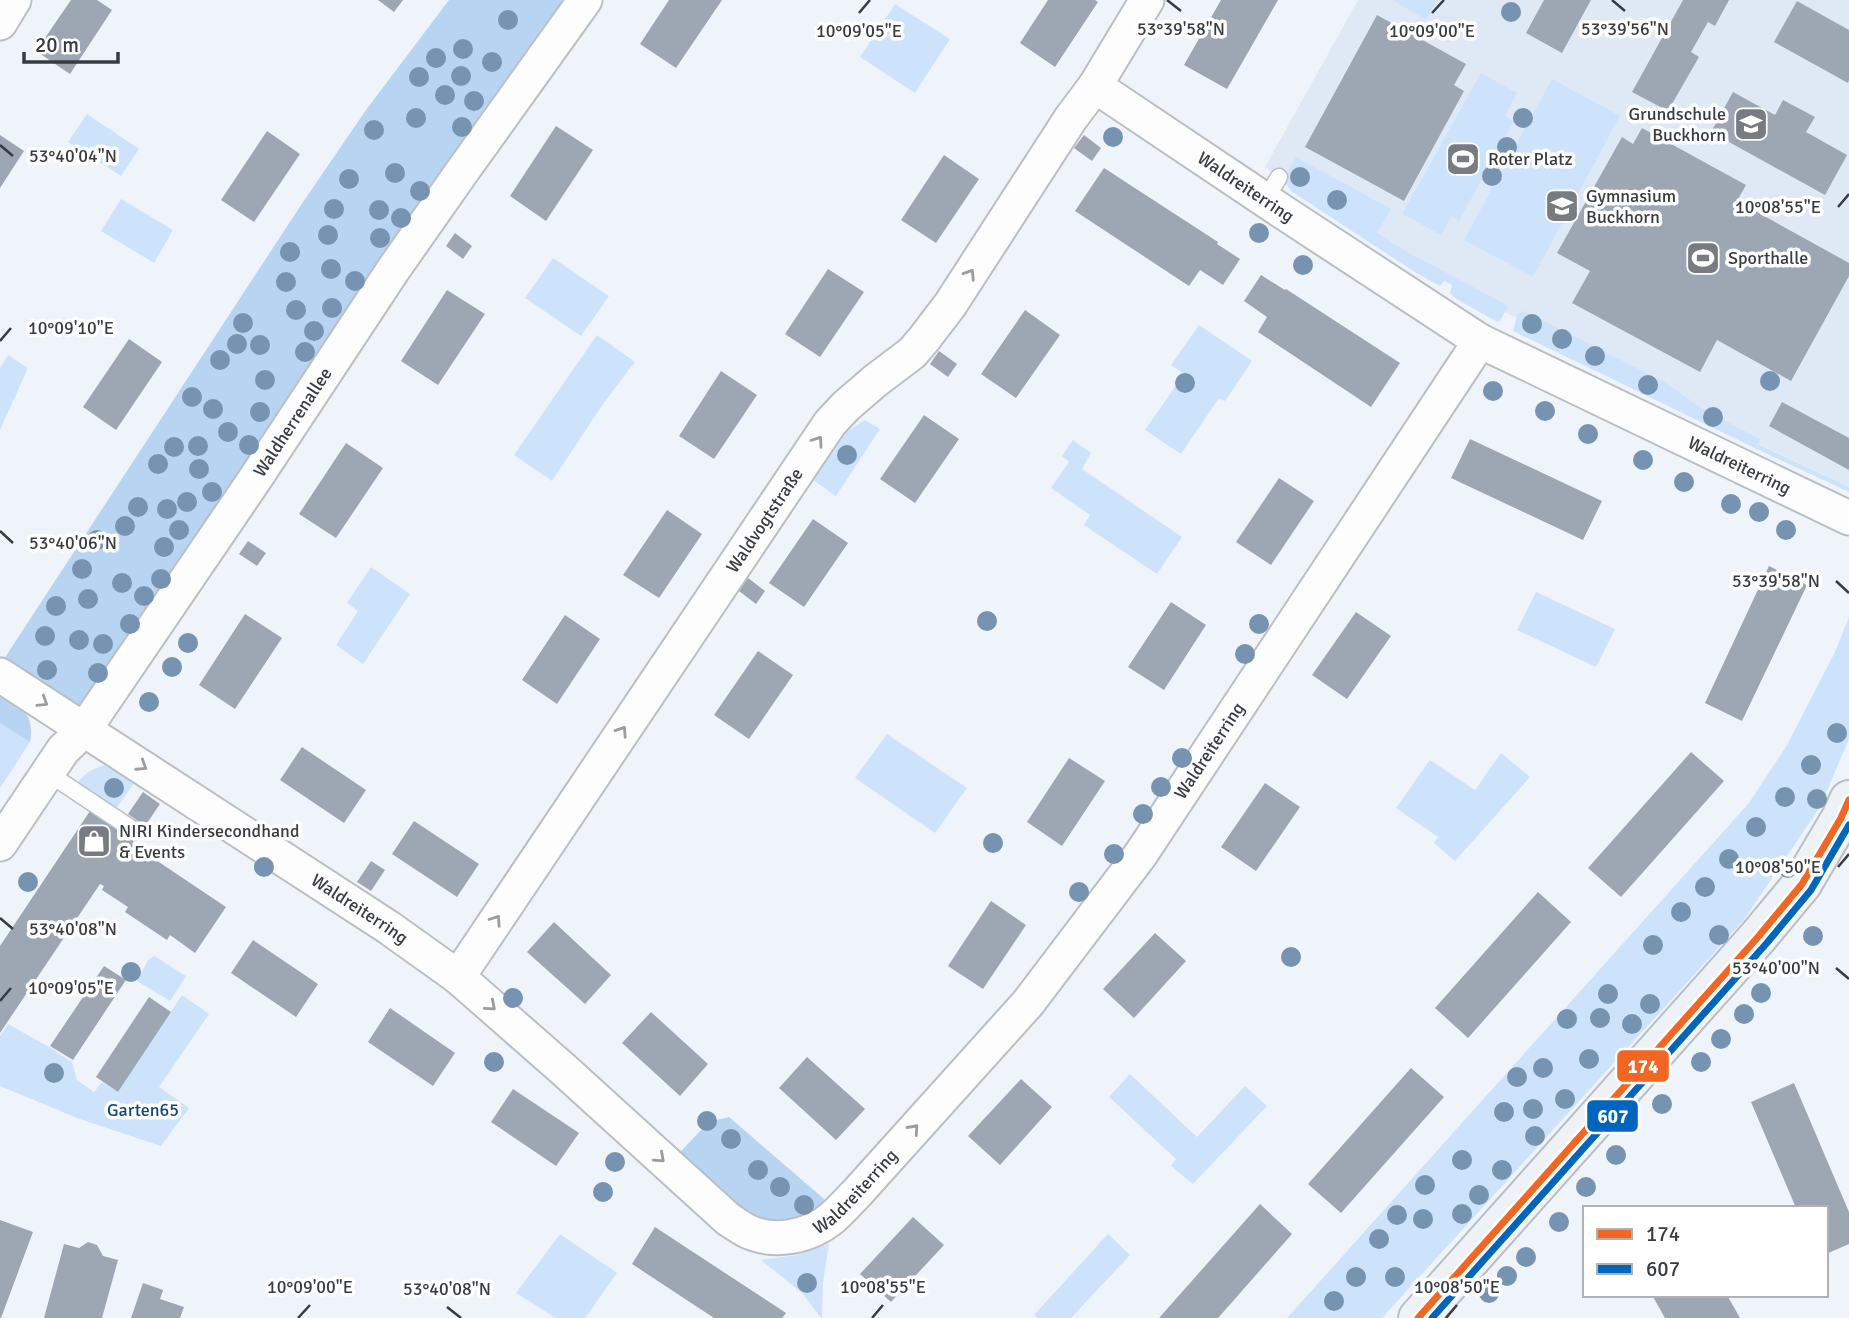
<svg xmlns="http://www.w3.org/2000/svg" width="1849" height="1318" font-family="Signika,sans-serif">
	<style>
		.built { fill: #dfe9f6 }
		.green { fill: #cde3fc }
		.forest { fill: #b7d4f3 }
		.building { fill: #9ca7b3 }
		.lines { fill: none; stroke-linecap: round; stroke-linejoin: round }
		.lane-casing { stroke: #bbbfc4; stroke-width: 19 }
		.street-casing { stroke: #bbbfc4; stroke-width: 37 }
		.secondary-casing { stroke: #bbbfc4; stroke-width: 42 }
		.lane { stroke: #fdfdfe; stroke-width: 16 }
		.street { stroke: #fdfdfe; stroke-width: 33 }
		.secondary { stroke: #eef2f6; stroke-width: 38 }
		.bus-1-casing { stroke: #fff; stroke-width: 12 }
		.bus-2-casing { stroke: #fff; stroke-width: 12 }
		.bus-1 { stroke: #f26522; stroke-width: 7 }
		.bus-2 { stroke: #0065bd; stroke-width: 7 }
		.tree { fill: #7694b1 }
		.oneway { stroke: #9a9ca0 }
		.ticks { fill: none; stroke: #383c41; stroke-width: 2.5 }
		.labels { text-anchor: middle; stroke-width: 7; stroke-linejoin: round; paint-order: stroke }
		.poi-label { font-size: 18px; fill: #383c41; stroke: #fff; text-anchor: start }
		.street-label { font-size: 18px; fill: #383c41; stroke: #fff }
		.park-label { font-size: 18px; fill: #134676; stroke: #fff }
		.ticks-label { font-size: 18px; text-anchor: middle; fill: #383c41; stroke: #fff; stroke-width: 7; stroke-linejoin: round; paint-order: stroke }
		.line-badge { stroke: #fff; stroke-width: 2.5 }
		.badge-label { font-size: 19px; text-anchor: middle; font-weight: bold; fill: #fff }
	</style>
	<rect width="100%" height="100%" fill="#eff4fa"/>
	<path class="built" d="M1358 0H1849V487L1757 443 1407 261 1265 167Z"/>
	<path class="green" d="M1395 0H1437L1426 20 1394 1Z
		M895 4 950 39 915 93 860 57Z
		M1481 73 1517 93 1505 116 1514 121 1459 221 1451 216 1441 235 1402 214Z
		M1552 79 1620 116 1533 277 1464 240Z
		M87 114 139 149 121 176 68 142Z
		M1296 157 1391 209 1377 233 1411 254 1505 304 1508 307 1500 321 1497 322 1455 298 1450 293 1452 285 1444 281 1440 286 1413 271 1291 191 1283 180Z
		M121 199 173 230 154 263 101 231Z
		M553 258 609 296 581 336 525 298Z
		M1524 311 1666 383 1703 409 1760 439 1758 444 1849 487V492L1763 452 1513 331 1518 313Z
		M1199 325 1252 361 1225 401 1219 398 1181 454 1145 430 1184 374 1171 365Z
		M597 335 635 362 603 404 552 481 514 455Z
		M8 355 28 368 0 430V368Z
		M865 420 880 429 836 496 807 476C827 450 835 437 865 420Z
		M1073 440 1091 453 1082 469 1182 537 1157 574 1084 525 1090 515 1051 488 1069 462 1062 456Z
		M371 567 410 594 363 664 336 645 358 611 347 603Z
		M1536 592 1615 629 1596 667 1517 630Z
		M1849 617V739L1820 807 1743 921 1382 1318H1287L1749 803 1787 745 1835 652Z
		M0 723 30 742 0 788Z
		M887 734 967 788 935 833 855 778Z
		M1501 753 1530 777 1455 861 1434 843 1438 837 1396 808 1430 760 1475 790Z
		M105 765 116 766 137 779 111 816 72 790C82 776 89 769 105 765Z
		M154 956 186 976 170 1001 137 981 148 960Z
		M182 995 209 1014 159 1087 189 1108 161 1146 77 1118 0 1086V1036L8 1024 49 1047 72 1062 77 1080 94 1092 102 1082 118 1092Z
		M1130 1074 1197 1137 1245 1086 1267 1106 1193 1184 1171 1166 1176 1159 1109 1097Z
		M560 1234 617 1273 585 1318H556L516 1293Z
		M1108 1234 1130 1255 1071 1318H1037L1034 1315Z
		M829 1244 823 1282 822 1318H821L803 1294 761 1260 796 1255Z"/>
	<path class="forest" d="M449 0H571L89 701 61 713 0 665 301 205 366 110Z
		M0 693C22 707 35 714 30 742L0 723Z
		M729 1117 838 1211 783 1238 668 1165 701 1130 712 1121Z"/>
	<path class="building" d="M71 0H97L112 10 70 74 36 51Z
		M378 0H403L394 12Z
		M669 0H722L676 68 640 44Z
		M1048 0H1095L1098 2 1055 67 1020 43Z
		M1221 0H1278L1227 89 1184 65Z
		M1544 0H1591L1562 53 1526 33Z
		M1683 0H1729L1715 26 1708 22 1691 52 1699 57 1668 111 1632 92Z
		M1797 1 1849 30V80L1848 83 1774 42Z
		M1377 15 1466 64 1454 85 1464 91 1404 201 1305 147Z
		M1733 92 1775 115 1783 100 1815 117 1806 132 1847 155 1825 195 1711 132Z
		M556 126 593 150 546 221 510 196Z
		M1642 128 1746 185 1737 201 1849 263V276L1791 381 1717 340 1700 372 1572 303 1590 271 1557 253 1622 137 1633 144Z
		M267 131 300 154 254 222 221 200Z
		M0 135 24 151 0 188Z
		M1084 135 1101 148 1092 161 1074 148Z
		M944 155 979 179 936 243 901 220Z
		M1104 168 1218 242 1217 244 1240 259 1223 285 1200 270 1189 286 1075 211Z
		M455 233 472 246 463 259 446 246Z
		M828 269 864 292 820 357 785 334Z
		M1261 275 1285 290 1286 289 1400 363 1371 407 1258 332 1267 317 1244 301Z
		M447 290 485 314 438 385 401 361Z
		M1025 310 1060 335 1016 398 981 374Z
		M129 339 162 362 116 430 83 407Z
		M939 351 957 364 948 377 930 364Z
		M721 371 757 395 714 459 679 436Z
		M1782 402 1849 438V470L1769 426Z
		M924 415 959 439 915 503 880 479Z
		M1470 439 1602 501 1583 540 1451 478Z
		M346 443 383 468 336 538 299 514Z
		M1279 478 1314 501 1271 565 1236 542Z
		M667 510 702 534 659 598 623 575Z
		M813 519 848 543 804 607 769 583Z
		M248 541 266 553 257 566 239 554Z
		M1769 566 1807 585 1742 721 1705 703Z
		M748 578 765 591 756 604 739 591Z
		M1171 602 1206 625 1164 690 1128 667Z
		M1356 612 1391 636 1347 699 1312 675Z
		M245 614 282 638 235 709 199 685Z
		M565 615 600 639 557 704 522 680Z
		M758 651 793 675 749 739 714 715Z
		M302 747 366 790 344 823 280 780Z
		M1691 752 1724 781 1621 897 1588 868Z
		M1069 758 1105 781 1062 846 1027 822Z
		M1265 783 1300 807 1256 871 1221 847Z
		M143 792 160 804 145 826 128 814Z
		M90 811 134 841 132 844 226 907 195 953 170 935 167 940 125 912 128 907 102 890 104 886 100 884 0 1033V946Z
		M414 821 479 864 457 897 392 854Z
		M371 861 385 870 371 891 357 882Z
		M1538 892 1571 922 1468 1038 1435 1008Z
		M991 901 1026 925 983 989 948 966Z
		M554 922 611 975 585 1004 527 952Z
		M1155 933 1186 961 1134 1018 1103 989Z
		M253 940 318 984 296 1017 231 973Z
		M104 966 126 980 73 1060 50 1046Z
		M149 997 171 1012 118 1092 96 1077Z
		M390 1008 455 1053 433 1086 368 1042Z
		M651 1012 708 1064 680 1096 622 1043Z
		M807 1057 865 1109 836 1140 779 1088Z
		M1411 1068 1444 1097 1341 1213 1308 1184Z
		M1021 1079 1052 1107 1000 1165 968 1136Z
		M1794 1083 1849 1212V1244L1826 1254V1208H1796L1751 1102Z
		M513 1089 579 1133 556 1166 491 1122Z
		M1260 1204 1292 1234 1241 1292 1218 1318H1159Z
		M913 1217 944 1245 891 1302 860 1274Z
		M0 1220 33 1232 1 1318H0Z
		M655 1227 786 1313 782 1318H714L632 1264Z
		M88 1242 97 1245 103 1256 118 1260 102 1318H44L64 1244 79 1248Z
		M143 1283 163 1290 160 1299 184 1307 180 1318H131Z
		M1652 1295H1727L1740 1318H1665Z"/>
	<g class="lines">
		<g class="lane-casing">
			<path id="lane" d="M1265 200 1279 177
				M48 773 135 831"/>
		</g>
		<g class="street-casing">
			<g id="street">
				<path id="s1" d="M1147 0 1095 86 1286 214 1480 341 1849 518"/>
				<path d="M0 23 14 0"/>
				<path id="s2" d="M0 675 388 927 458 977 563 1069 728 1219C734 1223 741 1228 747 1231 774 1244 809 1237 832 1218 840 1211 848 1202 856 1194L1028 1003 1141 854 1480 341"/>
				<path id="s3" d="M0 844 63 750 85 729 99 708 255 479 393 270 461 173 585 0"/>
				<path id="s4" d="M458 977 830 423 846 406 875 381 912 353 924 339 950 305 1071 118 1095 86"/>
			</g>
		</g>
		<g class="secondary-casing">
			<path id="secondary" d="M1418 1318 1758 937 1802 884 1841 818 1849 800"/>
		</g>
		<use href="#lane" class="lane"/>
		<use href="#street" class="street"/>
		<use href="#secondary" class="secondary"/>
		<g class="bus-1-casing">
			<path id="bus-1" d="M1418 1318 1758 937 1802 884 1841 818 1849 800"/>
		</g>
		<g class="bus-2-casing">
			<path id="bus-2" d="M1432 1318 1766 944 1811 890 1849 825"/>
		</g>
		<use href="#bus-1" class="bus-1"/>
		<use href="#bus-2" class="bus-2"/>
	</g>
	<g class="tree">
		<circle cx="1511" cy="12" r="10"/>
		<circle cx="508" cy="20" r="10"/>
		<circle cx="463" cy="49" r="10"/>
		<circle cx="436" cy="58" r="10"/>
		<circle cx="492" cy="62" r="10"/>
		<circle cx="461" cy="76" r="10"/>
		<circle cx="419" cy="77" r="10"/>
		<circle cx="445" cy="95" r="10"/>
		<circle cx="474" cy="101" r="10"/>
		<circle cx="416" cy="118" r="10"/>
		<circle cx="1523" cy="118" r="10"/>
		<circle cx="462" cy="127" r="10"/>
		<circle cx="374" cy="130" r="10"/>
		<circle cx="1113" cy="137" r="10"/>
		<circle cx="1507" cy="147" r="10"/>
		<circle cx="395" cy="173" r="10"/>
		<circle cx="1492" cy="176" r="10"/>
		<circle cx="1300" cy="177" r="10"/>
		<circle cx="349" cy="179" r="10"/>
		<circle cx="420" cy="191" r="10"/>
		<circle cx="1337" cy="200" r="10"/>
		<circle cx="334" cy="209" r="10"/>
		<circle cx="379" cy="210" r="10"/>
		<circle cx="401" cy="218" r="10"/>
		<circle cx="1259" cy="233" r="10"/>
		<circle cx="328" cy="235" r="10"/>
		<circle cx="380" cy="238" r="10"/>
		<circle cx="290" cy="252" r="10"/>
		<circle cx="1303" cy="265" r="10"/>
		<circle cx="331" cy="269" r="10"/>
		<circle cx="355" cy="281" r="10"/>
		<circle cx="286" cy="282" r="10"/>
		<circle cx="332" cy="308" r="10"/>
		<circle cx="296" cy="310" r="10"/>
		<circle cx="243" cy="323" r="10"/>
		<circle cx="1532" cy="324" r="10"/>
		<circle cx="314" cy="331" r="10"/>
		<circle cx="1562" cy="339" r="10"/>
		<circle cx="237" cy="344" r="10"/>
		<circle cx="260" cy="345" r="10"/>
		<circle cx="305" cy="352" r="10"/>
		<circle cx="1595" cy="356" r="10"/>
		<circle cx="220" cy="360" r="10"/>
		<circle cx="265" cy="380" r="10"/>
		<circle cx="1770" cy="381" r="10"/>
		<circle cx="1185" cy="383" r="10"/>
		<circle cx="1648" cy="385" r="10"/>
		<circle cx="1493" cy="391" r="10"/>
		<circle cx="192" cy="397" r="10"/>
		<circle cx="213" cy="409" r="10"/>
		<circle cx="1545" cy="411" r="10"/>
		<circle cx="260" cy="412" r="10"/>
		<circle cx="1713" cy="417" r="10"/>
		<circle cx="228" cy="432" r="10"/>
		<circle cx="1588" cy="434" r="10"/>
		<circle cx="249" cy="445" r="10"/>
		<circle cx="198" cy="446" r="10"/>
		<circle cx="174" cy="447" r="10"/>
		<circle cx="847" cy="455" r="10"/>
		<circle cx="1643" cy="460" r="10"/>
		<circle cx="158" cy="464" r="10"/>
		<circle cx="199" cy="469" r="10"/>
		<circle cx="1684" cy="482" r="10"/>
		<circle cx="212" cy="492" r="10"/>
		<circle cx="187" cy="502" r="10"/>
		<circle cx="1731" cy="504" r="10"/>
		<circle cx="138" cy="507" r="10"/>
		<circle cx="167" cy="509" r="10"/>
		<circle cx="1759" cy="512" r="10"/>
		<circle cx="125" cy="526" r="10"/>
		<circle cx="179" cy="530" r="10"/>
		<circle cx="1786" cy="530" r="10"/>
		<circle cx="97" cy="540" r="10"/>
		<circle cx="164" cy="547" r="10"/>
		<circle cx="82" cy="569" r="10"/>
		<circle cx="161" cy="579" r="10"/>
		<circle cx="122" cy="583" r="10"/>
		<circle cx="144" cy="596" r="10"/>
		<circle cx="88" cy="599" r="10"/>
		<circle cx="56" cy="606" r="10"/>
		<circle cx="987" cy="621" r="10"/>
		<circle cx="130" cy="624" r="10"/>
		<circle cx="1259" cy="624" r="10"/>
		<circle cx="45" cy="636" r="10"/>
		<circle cx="79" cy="640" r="10"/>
		<circle cx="188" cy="643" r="10"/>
		<circle cx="103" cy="644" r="10"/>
		<circle cx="1245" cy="654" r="10"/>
		<circle cx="172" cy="667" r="10"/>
		<circle cx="47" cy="670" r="10"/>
		<circle cx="98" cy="673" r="10"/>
		<circle cx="149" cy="702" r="10"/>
		<circle cx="1837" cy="733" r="10"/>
		<circle cx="1182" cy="758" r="10"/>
		<circle cx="1811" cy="765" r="10"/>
		<circle cx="1161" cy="787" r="10"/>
		<circle cx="114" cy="788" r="10"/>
		<circle cx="1785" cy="797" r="10"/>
		<circle cx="1817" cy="799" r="10"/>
		<circle cx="1143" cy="814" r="10"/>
		<circle cx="1756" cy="827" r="10"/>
		<circle cx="993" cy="843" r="10"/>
		<circle cx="1114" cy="854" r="10"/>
		<circle cx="1729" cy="859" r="10"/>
		<circle cx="264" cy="867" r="10"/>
		<circle cx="1788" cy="868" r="10"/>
		<circle cx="28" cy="882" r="10"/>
		<circle cx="1705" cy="887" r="10"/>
		<circle cx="1079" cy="892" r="10"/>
		<circle cx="1681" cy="912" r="10"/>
		<circle cx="1719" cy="935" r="10"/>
		<circle cx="1813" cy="936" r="10"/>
		<circle cx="1653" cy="945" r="10"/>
		<circle cx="1291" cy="957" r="10"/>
		<circle cx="131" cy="972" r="10"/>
		<circle cx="1761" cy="993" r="10"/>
		<circle cx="1608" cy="994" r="10"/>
		<circle cx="513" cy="998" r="10"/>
		<circle cx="1650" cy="1004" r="10"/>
		<circle cx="1744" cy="1014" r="10"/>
		<circle cx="1600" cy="1018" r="10"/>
		<circle cx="1567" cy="1019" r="10"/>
		<circle cx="1632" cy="1024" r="10"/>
		<circle cx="1721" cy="1039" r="10"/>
		<circle cx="1589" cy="1059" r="10"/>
		<circle cx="494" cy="1062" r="10"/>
		<circle cx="1701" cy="1062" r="10"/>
		<circle cx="1543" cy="1068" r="10"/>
		<circle cx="54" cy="1073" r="10"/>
		<circle cx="1517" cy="1077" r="10"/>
		<circle cx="1565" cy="1099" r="10"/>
		<circle cx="1662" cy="1104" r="10"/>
		<circle cx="1533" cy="1109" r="10"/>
		<circle cx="1504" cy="1112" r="10"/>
		<circle cx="707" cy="1121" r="10"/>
		<circle cx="1535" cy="1136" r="10"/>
		<circle cx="731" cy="1139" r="10"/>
		<circle cx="1616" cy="1155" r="10"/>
		<circle cx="1462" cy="1160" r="10"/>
		<circle cx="615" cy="1162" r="10"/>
		<circle cx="758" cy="1170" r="10"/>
		<circle cx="1502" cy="1170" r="10"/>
		<circle cx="1425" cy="1185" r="10"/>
		<circle cx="780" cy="1187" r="10"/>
		<circle cx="1586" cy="1187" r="10"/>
		<circle cx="603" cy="1192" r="10"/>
		<circle cx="1479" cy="1195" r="10"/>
		<circle cx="804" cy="1205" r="10"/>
		<circle cx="1462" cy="1214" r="10"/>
		<circle cx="1397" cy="1215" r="10"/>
		<circle cx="1423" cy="1219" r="10"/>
		<circle cx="1559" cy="1222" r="10"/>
		<circle cx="1379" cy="1239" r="10"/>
		<circle cx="1526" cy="1257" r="10"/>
		<circle cx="1507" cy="1276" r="10"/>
		<circle cx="1356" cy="1277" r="10"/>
		<circle cx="1395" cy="1277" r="10"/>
		<circle cx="807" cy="1283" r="10"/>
		<circle cx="1489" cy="1293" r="10"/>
		<circle cx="1334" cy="1301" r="10"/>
	</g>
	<defs><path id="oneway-chevron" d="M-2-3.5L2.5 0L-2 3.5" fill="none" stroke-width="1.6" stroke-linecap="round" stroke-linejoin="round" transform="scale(1.75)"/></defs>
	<g class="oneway">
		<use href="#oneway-chevron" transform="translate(970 274) rotate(-57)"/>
		<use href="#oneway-chevron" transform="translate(818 441) rotate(-55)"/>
		<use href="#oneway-chevron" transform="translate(43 702) rotate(32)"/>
		<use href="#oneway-chevron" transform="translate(622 731) rotate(-57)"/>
		<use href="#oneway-chevron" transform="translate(142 766) rotate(33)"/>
		<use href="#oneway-chevron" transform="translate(496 920) rotate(-56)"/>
		<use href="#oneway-chevron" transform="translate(491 1006) rotate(41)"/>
		<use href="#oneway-chevron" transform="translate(914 1129) rotate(-48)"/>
		<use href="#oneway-chevron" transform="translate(660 1158) rotate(42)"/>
	</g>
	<path class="ticks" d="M1167 0 1181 11M1612 0 1625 11M859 13 870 0M1432 13 1444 0M0 145 13 156M1838 207 1849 194M0 341 11 328M0 531 13 543M1836 581 1849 593M1838 867 1849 854M0 918 13 929M1836 968 1849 979M0 1001 11 988M447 1307 461 1318M298 1318 310 1305M872 1318 883 1305M1446 1318 1457 1305"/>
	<defs>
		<g id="school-square" transform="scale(1.75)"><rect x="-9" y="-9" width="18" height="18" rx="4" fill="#787c82" stroke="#fff"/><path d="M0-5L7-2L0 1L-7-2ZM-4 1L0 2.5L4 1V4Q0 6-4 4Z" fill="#fff"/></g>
		<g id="stadium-square" transform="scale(1.75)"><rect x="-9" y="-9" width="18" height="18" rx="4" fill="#787c82" stroke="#fff"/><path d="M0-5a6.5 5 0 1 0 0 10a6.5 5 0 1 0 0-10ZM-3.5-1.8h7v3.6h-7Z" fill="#fff"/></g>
		<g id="shop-square" transform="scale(1.75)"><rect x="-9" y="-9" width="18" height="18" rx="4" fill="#787c82" stroke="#fff"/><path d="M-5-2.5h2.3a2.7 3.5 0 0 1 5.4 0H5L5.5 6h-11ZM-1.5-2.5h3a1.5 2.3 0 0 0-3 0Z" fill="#fff"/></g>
	</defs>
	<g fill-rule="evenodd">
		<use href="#school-square" x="1751" y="124"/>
		<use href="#stadium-square" x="1463" y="159"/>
		<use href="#school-square" x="1562" y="206"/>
		<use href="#stadium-square" x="1703" y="258"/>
		<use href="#shop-square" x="94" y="841"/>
	</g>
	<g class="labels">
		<g class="poi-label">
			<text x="1726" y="120" text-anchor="end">Grundschule<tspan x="1726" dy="21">Buckhorn</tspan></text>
			<text x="1488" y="165">Roter Platz</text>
			<text x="1586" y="202">Gymnasium<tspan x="1586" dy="21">Buckhorn</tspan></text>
			<text x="1728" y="264">Sporthalle</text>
			<text x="119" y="837">NIRI Kindersecondhand<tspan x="119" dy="21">&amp; Events</tspan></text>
		</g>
		<g class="street-label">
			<text dy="6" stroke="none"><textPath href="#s1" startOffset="282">Waldreiterring</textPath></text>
			<text dy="6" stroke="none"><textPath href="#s3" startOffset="514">Waldherrenallee</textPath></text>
			<text dy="6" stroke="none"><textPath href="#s1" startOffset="850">Waldreiterring</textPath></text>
			<text dy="6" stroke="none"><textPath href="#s4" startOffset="550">Waldvogtstraße</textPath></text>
			<text dy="6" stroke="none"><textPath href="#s2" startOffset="1626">Waldreiterring</textPath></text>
			<text dy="6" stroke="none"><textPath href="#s2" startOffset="429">Waldreiterring</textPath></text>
			<text dy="6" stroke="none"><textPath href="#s2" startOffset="1059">Waldreiterring</textPath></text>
		</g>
		<g class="park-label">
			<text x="143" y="1116">Garten65</text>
		</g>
	</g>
	<g class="ticks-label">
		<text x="1181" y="35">53°39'58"N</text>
		<text x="1625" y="35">53°39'56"N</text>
		<text x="859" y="37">10°09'05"E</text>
		<text x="1432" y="37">10°09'00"E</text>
		<text x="73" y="162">53°40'04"N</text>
		<text x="1778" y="213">10°08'55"E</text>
		<text x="71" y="334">10°09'10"E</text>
		<text x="73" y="549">53°40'06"N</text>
		<text x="1776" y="587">53°39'58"N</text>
		<text x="1778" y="873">10°08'50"E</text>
		<text x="73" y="935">53°40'08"N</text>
		<text x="1776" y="974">53°40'00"N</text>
		<text x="71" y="994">10°09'05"E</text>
		<text x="310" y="1293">10°09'00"E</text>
		<text x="883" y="1293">10°08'55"E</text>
		<text x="1457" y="1293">10°08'50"E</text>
		<text x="447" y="1295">53°40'08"N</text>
	</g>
	<g class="line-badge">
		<rect x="1616" y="1049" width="54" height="34" rx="7" fill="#f26522"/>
		<rect x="1586" y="1099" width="53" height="34" rx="7" fill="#0065bd"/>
	</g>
	<g class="badge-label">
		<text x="1643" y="1073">174</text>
		<text x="1613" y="1123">607</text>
	</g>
	<rect x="1583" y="1206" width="245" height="91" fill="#ffffff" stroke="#afb1b3" stroke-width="2"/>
	<rect x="1597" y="1229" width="35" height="10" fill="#f26522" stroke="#afb1b3" stroke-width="2"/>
	<text x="1646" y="1241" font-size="21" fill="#383c41">174</text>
	<rect x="1597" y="1264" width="35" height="10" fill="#0065bd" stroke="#afb1b3" stroke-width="2"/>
	<text x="1646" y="1276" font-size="21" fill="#383c41">607</text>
	<path d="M24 52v10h94v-10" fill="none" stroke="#383c41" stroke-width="3.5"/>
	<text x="35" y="52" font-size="21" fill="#383c41" stroke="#ffffff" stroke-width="5" paint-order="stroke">20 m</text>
</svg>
